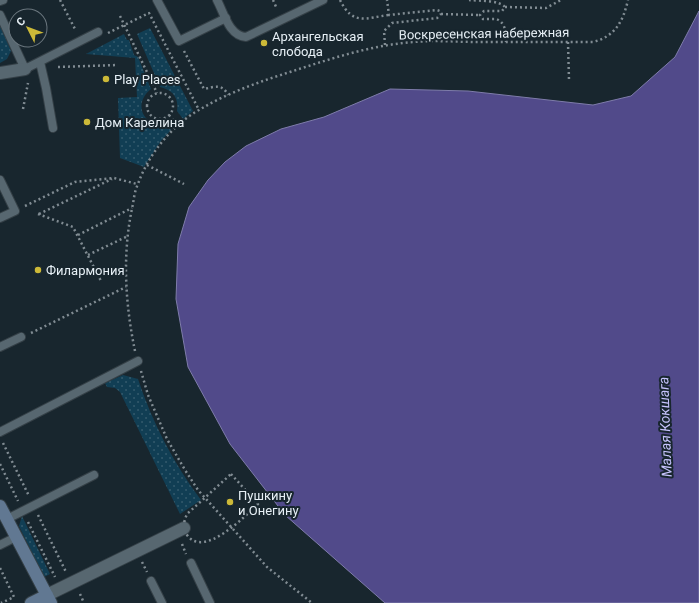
<svg xmlns="http://www.w3.org/2000/svg" width="699" height="603" font-family="Roboto,sans-serif">
	<style>
		.green { fill: url(#green-dots) }
		.water { fill: #514a8a; stroke: #7e7caa }
		.lines { fill: none; stroke-linecap: round; stroke-linejoin: round }
		.lane-casing { stroke: #354047; stroke-width: 10 }
		.street-casing { stroke: #354047; stroke-width: 14 }
		.secondary-casing { stroke: #354047; stroke-width: 14 }
		.path { stroke: #818c93; stroke-width: 2.5; stroke-dasharray: 2 3; stroke-linecap: butt }
		.lane { stroke: #576770; stroke-width: 8 }
		.street { stroke: #576770; stroke-width: 12 }
		.secondary { stroke: #617892; stroke-width: 12 }
		.poi-dot { fill: #ccb938; stroke: #18262e; stroke-width: 1.5 }
		.labels { text-anchor: middle; stroke-width: 4; stroke-linejoin: round; paint-order: stroke }
		.street-label { font-size: 13px; fill: #e6eff5; stroke: #18262e }
		.poi-label { font-size: 13px; fill: #e6eff5; stroke: #18262e; text-anchor: start }
		.water-label { font-size: 14px; font-style: italic; fill: #c6c3fc; stroke: #18262e }
	</style>
	<defs>
		<pattern id="green-dots" width="8" height="8" patternUnits="userSpaceOnUse"><rect width="8" height="8" fill="#113e54"/><path d="M2 2h.1M6 6h.1" fill="none" stroke="#345a6d" stroke-width="1.8" stroke-linecap="round"/></pattern>
	</defs>
	<rect width="100%" height="100%" fill="#18262e"/>
	<path class="green" d="M0 24 11 51 7 59 0 63Z
		M150 28 193 111 183 119 177 111C179 98 173 90 160 87L137 34Z
		M124 34 127 40H129L134 55 138 57 151 89C133 103 142 127 165 123L171 130 161 141 144 167 120 158 118 98 137 97 135 58 86 54Z
		M123 375 138 379C152 422 174 464 201 500L180 514 120 392 115 388 107 387 105 383Z
		M22 516 50 574 44 577 19 526Z"/>
	<path class="water" d="M699 11V603H385L285 515 230 444 188 367 176 299 178 244 189 207 208 180 225 162 246 146 281 129 324 117 390 89 468 91 593 105 631 96 675 57Z"/>
	<g class="lines">
		<g class="lane-casing">
			<path id="lane" d="M157 0 179 41 226 18
				M217 0C224 13 229 36 246 37L323 0
				M0 1 3 0
				M0 15 25 69 98 32
				M40 62 46 88 53 128
				M0 180 15 211 0 218
				M0 347 21 337
				M0 432 138 361
				M7 519 94 475
				M0 545 16 537
				M191 563 210 603
				M151 581 162 603"/>
		</g>
		<g class="street-casing">
			<path id="street" d="M0 73 25 69
				M47 595 184 528"/>
		</g>
		<g class="secondary-casing">
			<path id="secondary" d="M0 506 51 603
				M31 603 47 595"/>
		</g>
		<path class="path" d="M60 0 76 31
			M273 0 277 9
			M340 0C353 26 365 18 389 15
			M469 0C479 1 499 0 505 7L502 11H484L480 15 483 19C487 19 492 19 496 19 506 22 506 34 506 42
			M505 7 546 8 561 0
			M441 14 480 15
			M120 16 157 93
			M108 33 149 13 199 110
			M568 42 569 80
			M385 45 384 31 392 23 437 18 441 14 440 11 437 10 389 15 387 0
			M184 51 204 89C214 87 222 83 228 95
			M58 67 117 65
			M147 106a13 13 0 1 1 26 0a13 13 0 1 1-26 0Z
			M23 109 28 83
			M169 115 178 126
			M147 165 184 184
			M25 206 75 182 114 178 137 184
			M38 214 73 227 101 281
			M39 214 112 179
			M78 235 132 208
			M88 255 128 236
			M31 333 126 287
			M135 351C125 303 122 252 133 204 134 197 135 190 138 184 148 155 172 125 199 110 227 93 259 82 290 72 330 59 371 45 414 42 435 40 457 42 478 42 517 42 555 42 593 42 616 36 623 21 628 0
			M141 371 148 395 167 439 185 470 198 490 267 567 312 603
			M3 443 29 496
			M0 464 18 501
			M231 474 258 504C245 516 204 559 187 535 182 528 184 521 187 514Z
			M38 515 66 572
			M28 522 55 577
			M182 544 186 554
			M142 562 147 572
			M0 568 14 597 1 603
			M80 594 84 603"/>
		<use href="#lane" class="lane"/>
		<use href="#street" class="street"/>
		<use href="#secondary" class="secondary"/>
	</g>
	<g class="poi-dot">
		<circle cx="264" cy="43" r="4"/>
		<circle cx="106" cy="79" r="4"/>
		<circle cx="87" cy="122" r="4"/>
		<circle cx="38" cy="270" r="4"/>
		<circle cx="230" cy="502" r="4"/>
	</g>
	<g class="labels">
		<g class="street-label">
			<text transform="translate(484 33) rotate(-1)" y="5">Воскресенская набережная</text>
		</g>
		<g class="poi-label">
			<text x="272" y="41">Архангельская<tspan x="272" dy="15">слобода</tspan></text>
			<text x="114" y="84">Play Places</text>
			<text x="95" y="127">Дом Карелина</text>
			<text x="46" y="275">Филармония</text>
			<text x="238" y="500">Пушкину<tspan x="238" dy="15">и Онегину</tspan></text>
		</g>
		<g class="water-label">
			<text transform="translate(665 427) rotate(-92)" y="5">Малая Кокшага</text>
		</g>
	</g>
	<g transform="translate(28 28) rotate(312)"><circle r="19" fill="#18262e" stroke="#6a767e"/>
	<path d="M0-3L7 15L0 10L-7 15Z" fill="#ccb938"/>
	<text y="-6" font-size="11" font-weight="bold" text-anchor="middle" fill="#e6eff5">С</text>
	</g>
</svg>
